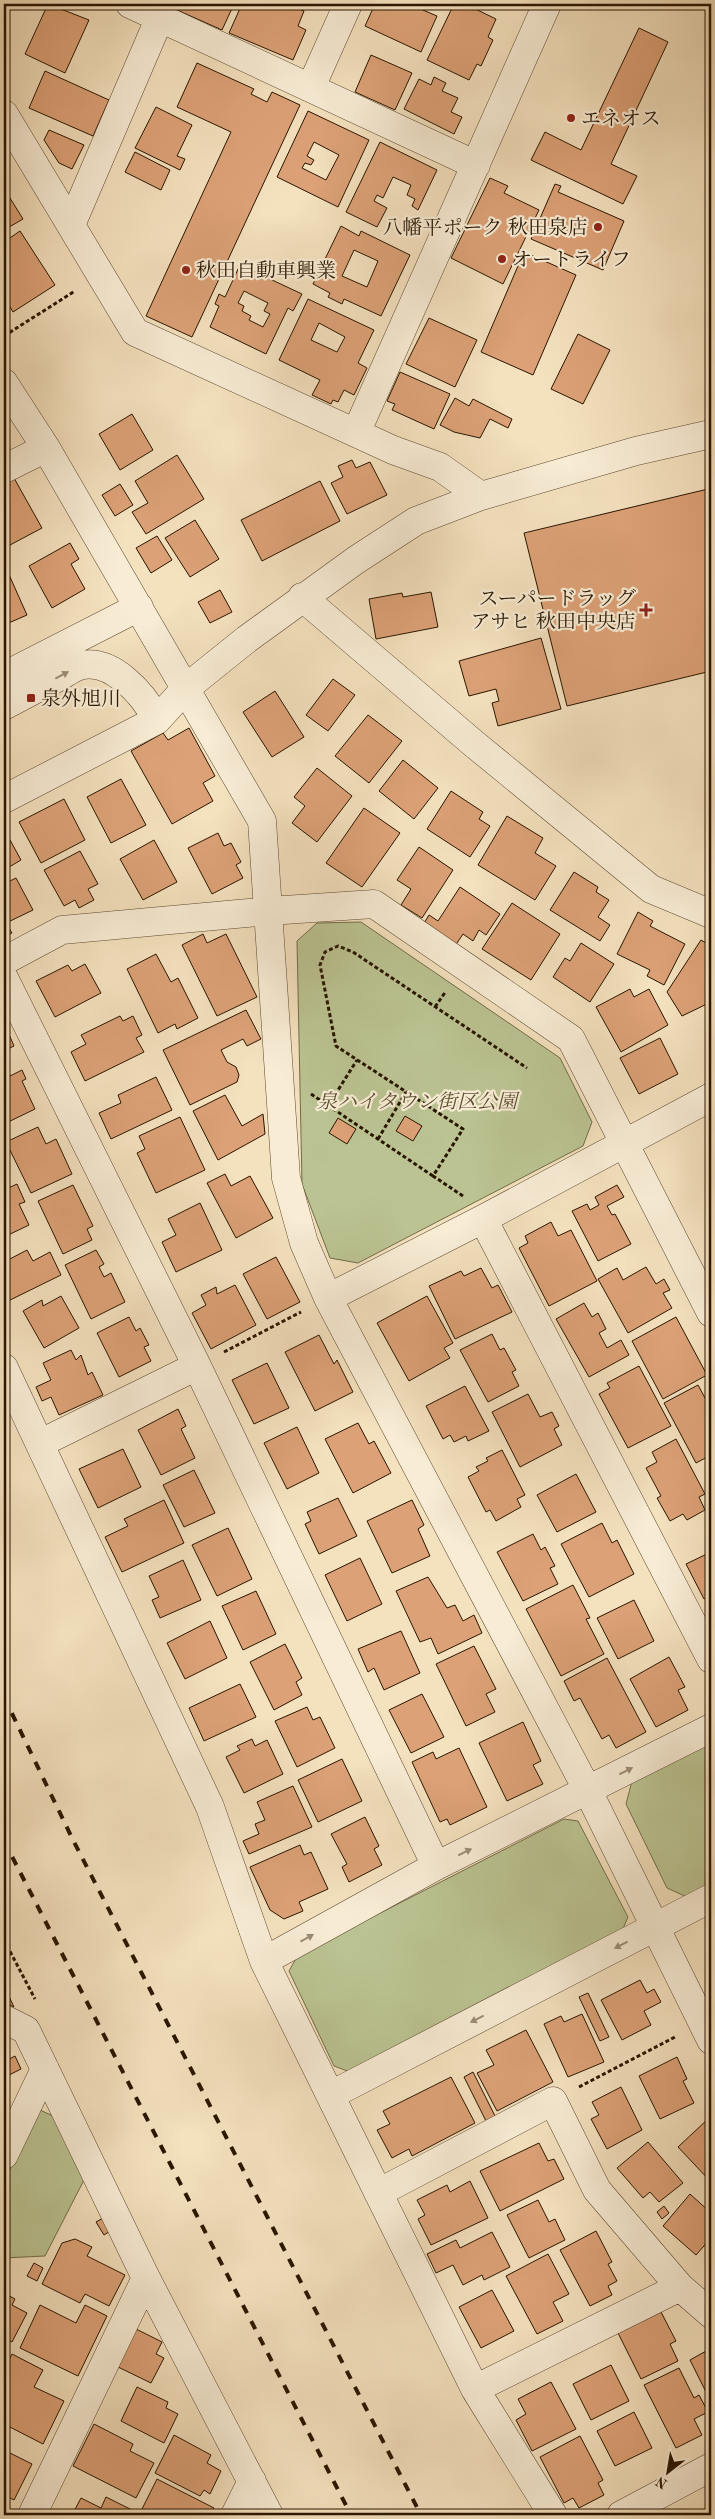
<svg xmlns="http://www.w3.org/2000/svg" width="715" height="2519" font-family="'Old Standard TT','Noto Serif JP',serif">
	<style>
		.green { fill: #bbc392; stroke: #726c49 }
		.building { fill: #dca176; stroke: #291500; fill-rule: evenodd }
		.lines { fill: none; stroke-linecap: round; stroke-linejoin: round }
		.minor-casing { stroke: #5c4830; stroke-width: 29 }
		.path { stroke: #291500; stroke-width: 3; stroke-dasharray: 4 2.5; stroke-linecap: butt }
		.minor { stroke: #f8ecd5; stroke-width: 28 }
		.rail { stroke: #291500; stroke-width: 4; stroke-dasharray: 9 9; stroke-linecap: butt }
		.oneway { fill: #9b8b75 }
		.poi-dot { fill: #8f2418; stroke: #f8ecd5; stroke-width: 2 }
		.labels { text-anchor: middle; stroke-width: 4.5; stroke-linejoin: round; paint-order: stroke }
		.poi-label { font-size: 20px; fill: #291500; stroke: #f8ecd5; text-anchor: start }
		.park-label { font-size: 20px; font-style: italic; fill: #5c5233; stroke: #f8ecd5 }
	</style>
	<rect width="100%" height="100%" fill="#f4e1be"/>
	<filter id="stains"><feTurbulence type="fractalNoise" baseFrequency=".004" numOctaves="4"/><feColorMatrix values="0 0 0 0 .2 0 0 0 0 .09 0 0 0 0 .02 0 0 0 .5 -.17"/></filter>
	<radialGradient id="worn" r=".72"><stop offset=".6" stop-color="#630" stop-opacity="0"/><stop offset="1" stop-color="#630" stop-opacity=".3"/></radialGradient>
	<path class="green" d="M361 922 560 1058 592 1122 583 1146 358 1263 330 1258 302 1184 297 941 317 923Z
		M711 1741V1887L689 1898 667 1888 626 1804 632 1781Z
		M564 1819 578 1821 628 1917 622 1931 350 2072 334 2066 289 1971 298 1955Z
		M38 2109 55 2117 85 2178 45 2256 4 2258V2182Z"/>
	<path class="building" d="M48 4 89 20 65 73 25 54Z
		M179 4H234L222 30 177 10Z
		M242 4H287L304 11 298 26 306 30 293 60 229 33Z
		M375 4H409L437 16 421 52 365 26Z
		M454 4H465L496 19 488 37 493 40 481 66 477 64 469 80 427 60Z
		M639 28 668 42 611 164 637 176 623 204 531 160 545 132 581 150Z
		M371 55 412 73 395 110 355 92Z
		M197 63 254 89 251 94 267 102 272 92 300 105 192 337 146 316 231 132 177 107Z
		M45 71 109 100 93 136 29 108Z
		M434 77 446 83 442 91 458 98 451 112 462 117 454 134 404 109 419 79 431 85Z
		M156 107 192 125 177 156 185 159 180 170 135 148Z
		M308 111 369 140 338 207 277 177ZM314 142 339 155 326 180 302 168 305 163 311 165 314 160 307 156Z
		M49 130 84 145 72 169 59 163 44 140Z
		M380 142 437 170 418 210 412 206 415 199 407 195 411 185 393 177 383 198 377 195 374 201 387 208 377 227 346 212Z
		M135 152 170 170 161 190 125 172Z
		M490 178 508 186 504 193 539 210 503 284 451 258Z
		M555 184 561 186 558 192 624 221 603 270 531 239Z
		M5 190 23 219 4 230V191Z
		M341 226 359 236 361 231 410 255 381 316 344 299 342 304 328 297 330 293 313 284ZM354 250 378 261 367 287 342 276Z
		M20 231 55 285 13 312 4 297V260L6 258 4 254V242Z
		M524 252 576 275 533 375 481 352Z
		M240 265 302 294 293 311 288 308 266 354 210 327 219 306 215 304 219 294 225 297ZM244 291 268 303 264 311 270 314 263 327 249 320 251 316 242 311 244 306 238 303Z
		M308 299 374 330 358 363 367 368 354 395 344 390 338 402 333 400 331 404 312 395 320 380 279 360ZM319 323 345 337 337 352 311 340Z
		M429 318 477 340 455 387 406 364Z
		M578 334 610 350 583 404 551 389Z
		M400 372 450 394 434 429 392 410 395 404 387 401Z
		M455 398 469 406 473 399 512 419 508 428 490 419 480 438 454 432 440 425Z
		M132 414 153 450 120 470 99 434Z
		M177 455 204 499 146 534 132 512 148 503 135 481Z
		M352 460 356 468 370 462 387 495 347 514 331 483 343 477 338 466Z
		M14 478 42 528 10 545 4 534V483Z
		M320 481 340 521 262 561 241 520Z
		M120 484 133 505 115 516 102 495Z
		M708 489 711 501V671L567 706 524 533Z
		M195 520 219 559 190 577 165 538Z
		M157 536 172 560 151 573 136 548Z
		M70 543 79 559 71 564 85 589 52 608 29 566Z
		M6 568 27 615 4 625V569Z
		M220 590 232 612 210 623 198 602Z
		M431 592 438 627 376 639 369 599 402 593 403 597Z
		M541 638 561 709 498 726 492 703 499 701 496 689 469 696 459 661Z
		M333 679 355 695 328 731 306 715Z
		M275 691 304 737 272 757 243 712Z
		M368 715 402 741 369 783 335 756Z
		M189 728 215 776 203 783 213 801 172 824 131 751 163 733 168 740Z
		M403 760 438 788 414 819 379 791Z
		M317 768 352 796 317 842 292 823 305 806 294 797Z
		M121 779 146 825 111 843 87 797Z
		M451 791 483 812 479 819 490 826 470 857 427 829Z
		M64 799 85 840 41 863 19 822Z
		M364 808 400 833 362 887 326 863Z
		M507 816 543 838 535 853 556 866 535 900 478 865Z
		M4 829 21 860 4 870Z
		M218 833 224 846 231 843 241 862 236 865 243 878 212 894 188 848Z
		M154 840 177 882 143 900 120 859Z
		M419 847 453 870 422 918 401 905 411 889 397 880Z
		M80 851 98 884 88 889 94 900 79 908 75 900 64 906 44 870Z
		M574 872 598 887 596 892 609 900 598 917 610 925 600 941 550 910Z
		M16 878 33 910 6 923 12 933 4 937V884Z
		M460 887 500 914 486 935 479 930 473 941 463 934 455 946 423 925 429 915 438 921Z
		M512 903 560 934 531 980 482 949Z
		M638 912 653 921 650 926 685 944 664 985 647 976 650 970 617 954Z
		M203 934 207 943 226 934 257 997 217 1016 182 945Z
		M701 940 711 946V1002L682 1016 667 992Z
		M581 943 614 964 590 1002 553 977 565 958 570 961Z
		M156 954 171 982 178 978 198 1018 177 1029 175 1024 158 1033 127 969Z
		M85 964 101 993 55 1017 36 981 68 965 72 971Z
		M630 989 634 997 649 989 668 1025 621 1052 596 1007Z
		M246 1010 261 1039 247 1046 243 1039 221 1050 227 1062 236 1067 239 1075 237 1082 190 1105 163 1050Z
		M120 1016 123 1021 133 1016 142 1035 136 1038 144 1052 85 1081 71 1052 86 1044 81 1035Z
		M5 1025 14 1046 4 1051V1026Z
		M660 1038 678 1074 639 1094 620 1058Z
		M22 1070 26 1079 22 1081 35 1109 4 1124V1079Z
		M156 1077 172 1110 111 1139 99 1113 121 1103 118 1095Z
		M225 1095 242 1126 263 1114 265 1134 218 1160 193 1111Z
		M405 1116 422 1126 413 1141 396 1131Z
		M180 1117 205 1170 156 1193 137 1153 145 1149 139 1136Z
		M338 1118 356 1129 347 1144 329 1133Z
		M38 1127 46 1144 56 1139 72 1174 31 1193 6 1142Z
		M225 1174 231 1186 250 1176 273 1218 236 1238 207 1183Z
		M17 1184 25 1202 19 1204 29 1225 4 1237V1190Z
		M73 1185 93 1226 87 1229 92 1240 63 1254 38 1201Z
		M617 1185 624 1197 607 1206 612 1215 615 1214 631 1244 598 1261 572 1211 587 1204 590 1210 599 1205 595 1197Z
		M200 1203 222 1250 176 1272 162 1242 176 1235 168 1219Z
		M551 1222 558 1236 571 1230 597 1281 549 1306 519 1248 528 1243 525 1236Z
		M27 1250 33 1261 50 1252 61 1275 4 1303V1272L10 1269 6 1261Z
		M96 1250 104 1264 99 1267 104 1277 111 1273 125 1302 91 1319 65 1265Z
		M276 1257 300 1302 267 1319 243 1274Z
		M646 1267 656 1284 664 1279 670 1290 663 1293 672 1308 628 1333 598 1279 617 1268 623 1280Z
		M481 1268 492 1288 498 1285 512 1312 455 1339 429 1286 461 1271 464 1276Z
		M235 1285 256 1325 211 1349 192 1313 206 1305 201 1295 216 1287 217 1294Z
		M61 1296 79 1328 44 1348 23 1311 42 1300 43 1306Z
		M427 1296 453 1343 444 1348 450 1358 409 1381 377 1323Z
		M584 1303 592 1317 598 1313 606 1329 599 1333 607 1348 621 1340 629 1355 589 1377 556 1319Z
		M129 1317 136 1331 140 1328 149 1345 144 1347 151 1361 119 1377 97 1333Z
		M676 1317 707 1375 663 1399 632 1341Z
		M492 1334 500 1350 504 1348 516 1370 512 1372 519 1386 488 1402 460 1350Z
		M319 1335 334 1364 337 1360 353 1392 315 1411 285 1352Z
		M71 1350 76 1360 81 1355 88 1375 92 1372 103 1395 59 1415 51 1397 42 1401 36 1387 51 1380 43 1363Z
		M267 1363 289 1408 254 1424 232 1380Z
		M639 1366 671 1426 628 1448 599 1394 610 1388 607 1383Z
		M698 1385 711 1409V1455L696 1463 664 1403Z
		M465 1386 489 1431 468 1441 466 1436 454 1442 450 1435 443 1439 426 1406Z
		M528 1394 540 1417 552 1412 559 1426 554 1429 562 1445 520 1467 492 1412Z
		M178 1409 186 1426 181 1429 195 1458 161 1475 138 1430Z
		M358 1423 369 1444 374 1441 391 1473 353 1493 325 1439Z
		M297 1427 319 1473 287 1489 264 1443Z
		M676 1439 705 1494 699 1497 705 1510 687 1520 683 1514 670 1521 657 1498 661 1496 646 1468 657 1462 652 1452Z
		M123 1449 141 1487 98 1508 79 1469Z
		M502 1450 525 1495 517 1499 521 1507 496 1521 490 1510 486 1512 468 1477 479 1471 476 1467 488 1461 486 1458Z
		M194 1470 215 1513 184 1527 163 1485Z
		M576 1474 596 1512 557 1532 537 1495Z
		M338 1498 357 1536 319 1554 305 1524 311 1521 307 1512Z
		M164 1500 184 1543 122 1572 105 1537 128 1526 124 1519Z
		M412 1500 424 1525 418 1529 430 1556 392 1573 367 1521Z
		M602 1523 612 1543 617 1540 634 1574 589 1597 561 1544Z
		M228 1528 252 1579 217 1596 192 1545Z
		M533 1534 541 1550 545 1547 555 1566 550 1568 558 1584 523 1601 497 1552Z
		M711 1552V1595L704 1599 686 1564Z
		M360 1558 382 1604 347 1621 325 1575Z
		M183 1560 201 1600 160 1618 152 1600 159 1597 149 1576Z
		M428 1577 447 1608 455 1605 463 1621 474 1615 482 1633 438 1654 431 1638 420 1642 396 1591Z
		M573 1585 590 1618 586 1619 604 1654 561 1676 526 1609Z
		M256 1591 276 1634 243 1650 222 1606Z
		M634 1600 654 1641 618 1659 597 1618Z
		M210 1621 227 1658 185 1679 167 1643Z
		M401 1631 420 1673 384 1690 374 1668 368 1672 358 1649Z
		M285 1644 302 1678 296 1682 302 1695 274 1710 250 1662Z
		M474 1646 496 1689 486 1694 495 1712 466 1726 436 1664Z
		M669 1657 685 1687 678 1690 688 1710 656 1727 630 1679Z
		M607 1658 646 1732 616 1748 609 1735 602 1739 580 1698 574 1701 564 1681Z
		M240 1684 256 1717 204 1741 189 1708Z
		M422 1694 444 1737 411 1753 389 1710Z
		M307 1707 313 1720 320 1717 335 1748 297 1767 275 1721Z
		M523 1722 541 1761 533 1765 543 1784 507 1801 479 1743Z
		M252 1739 255 1746 267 1740 283 1774 244 1793 226 1757 240 1750 237 1746Z
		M459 1748 487 1807 450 1825 447 1819 440 1822 412 1762 433 1752 436 1759Z
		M342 1759 362 1801 318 1822 298 1780Z
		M293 1786 312 1827 249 1854 243 1841 259 1834 255 1824 265 1820 257 1802Z
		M365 1817 379 1846 374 1849 382 1865 349 1882 342 1867 347 1864 331 1834Z
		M300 1845 304 1855 311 1852 328 1889 299 1902 303 1911 284 1919 270 1910 250 1867Z
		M640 1980 647 1993 654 1989 661 2002 644 2011 651 2025 622 2040 601 2000Z
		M4 1986 14 2007 4 2002Z
		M588 1993 609 2037 600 2041 579 1997Z
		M582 2014 604 2062 568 2077 544 2024 561 2016 564 2022Z
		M526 2030 553 2082 497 2111 477 2073 494 2065 486 2050Z
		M15 2056 21 2069 7 2076 4 2062Z
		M677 2057 687 2079 683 2081 694 2103 660 2119 639 2076Z
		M473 2072 495 2116 486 2121 464 2077Z
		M451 2077 475 2123 412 2156 409 2149 392 2158 377 2130 390 2124 383 2111Z
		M621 2087 642 2130 607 2149 591 2119 599 2115 592 2102Z
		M708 2119 711 2123V2182L678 2147Z
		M648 2142 683 2183 659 2202 650 2192 643 2198 617 2168Z
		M539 2143 548 2161 554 2159 564 2179 500 2211 480 2171Z
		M470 2181 488 2218 431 2245 418 2219 425 2215 417 2200 447 2185 450 2192Z
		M690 2194 711 2213V2238L696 2255 663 2226Z
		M538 2200 549 2222 555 2219 565 2240 529 2258 507 2215Z
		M664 2206 669 2213 662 2219 657 2212Z
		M103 2218 110 2231 104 2235 96 2222Z
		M596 2231 612 2262 608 2264 617 2281 608 2286 612 2295 590 2306 560 2250Z
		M492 2232 510 2267 484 2280 482 2275 463 2285 453 2265 436 2273 427 2254 456 2240 460 2248Z
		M75 2239 92 2247 87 2256 125 2275 109 2306 85 2294 80 2303 42 2284 62 2243Z
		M548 2254 569 2294 553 2302 563 2321 537 2334 506 2276Z
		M34 2263 43 2268 37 2281 27 2276Z
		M492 2290 514 2331 481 2348 459 2307Z
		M4 2293 15 2299 12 2305 27 2313 12 2342 4 2337Z
		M40 2305 76 2323 85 2305 107 2316 78 2376 20 2348Z
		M661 2312 676 2341 670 2344 678 2361 641 2379 618 2333Z
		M134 2328 162 2342 156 2354 164 2358 151 2383 116 2366Z
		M708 2350 711 2357V2402L690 2360Z
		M12 2354 43 2370 34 2387 64 2401 43 2444 4 2424V2370Z
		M611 2365 629 2401 591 2420 573 2384Z
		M679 2368 694 2398 699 2395 708 2412 694 2419 702 2435 676 2448 644 2385Z
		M551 2382 576 2429 532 2451 516 2420 526 2414 518 2399Z
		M137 2387 168 2402 166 2408 178 2414 164 2443 121 2421Z
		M634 2412 652 2448 615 2466 597 2431Z
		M94 2424 133 2444 130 2451 154 2463 136 2498 73 2466Z
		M174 2435 211 2455 207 2463 221 2471 210 2494 204 2490 200 2496 155 2473Z
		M580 2436 603 2480 598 2483 604 2495 579 2508 573 2498 564 2503 540 2457Z
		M4 2450 32 2464 14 2500 4 2495Z
		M157 2479 214 2508 210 2515H139Z
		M106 2497 136 2512 135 2515H72L81 2498 101 2508Z"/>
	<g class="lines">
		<g class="minor-casing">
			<path id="minor" d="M130 4 476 165
				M311 87 348 4
				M4 114 135 332 393 450 440 467 481 496 636 451 711 434
				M71 225 160 17
				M4 383 46 448 262 821 286 1178 304 1243 328 1298 588 1791 711 2040
				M356 433 547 4
				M4 469 46 448
				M302 597 473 743 651 889 711 914
				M4 676 139 607
				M4 706C21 697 38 688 55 679 63 675 71 669 79 666 111 656 144 695 157 720
				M4 799 157 720 186 688 247 639 356 560 416 521 481 496
				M4 961 62 930 269 911 374 904 571 1039 711 1313
				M4 978 197 1366 436 1866
				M483 1219 711 1659
				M328 1298 483 1219 711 1097
				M4 1368 210 1807 264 1961 475 2389 553 2515
				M41 1443 197 1366
				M264 1961 436 1866 711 1728
				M4 2019 26 2030 146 2278 269 2515
				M331 2095 711 1898
				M4 2155 45 2069
				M378 2193 553 2101 597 2190 680 2287 711 2314
				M475 2389 680 2287
				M32 2515 146 2278
				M235 2515 252 2481
				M621 2515 711 2467"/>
		</g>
		<path class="path" d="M4 336 75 291
			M435 1007 446 991
			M311 1094 433 1176
			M328 1106 357 1060
			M378 1139 406 1092
			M463 1196 433 1176 463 1129 336 1046 320 965 325 952 338 946 353 952 527 1068
			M224 1352 301 1312
			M4 1940 35 1999
			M579 2087 675 2037"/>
		<use href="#minor" class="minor"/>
		<path class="rail" d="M4 1697 73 1840 421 2515
			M4 1841 351 2515"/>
	</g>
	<defs><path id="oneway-solid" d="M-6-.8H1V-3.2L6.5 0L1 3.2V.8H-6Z" transform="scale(1.25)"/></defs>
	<g class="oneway">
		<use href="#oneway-solid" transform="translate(62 675) rotate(-28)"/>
		<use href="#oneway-solid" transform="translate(626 1771) rotate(-27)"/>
		<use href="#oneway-solid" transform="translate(465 1852) rotate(-26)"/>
		<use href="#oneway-solid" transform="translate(307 1938) rotate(-29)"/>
		<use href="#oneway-solid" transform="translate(621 1945) rotate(153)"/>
		<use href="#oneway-solid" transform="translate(477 2019) rotate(153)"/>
	</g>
	<g class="poi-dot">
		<circle cx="571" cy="118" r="5"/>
		<circle cx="598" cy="227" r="5"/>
		<circle cx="502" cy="259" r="5"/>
		<circle cx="186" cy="270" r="5"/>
		<path d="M643.5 602.5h5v5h5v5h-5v5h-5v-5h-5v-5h5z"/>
		<rect x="26" y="693" width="10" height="10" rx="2.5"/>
	</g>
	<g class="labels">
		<g class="poi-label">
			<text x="581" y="125">エネオス</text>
			<text x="588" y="234" text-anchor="end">八幡平ポーク 秋田泉店</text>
			<text x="512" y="266">オートライフ</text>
			<text x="196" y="277">秋田自動車興業</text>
			<text x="636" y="605" text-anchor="end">スーパードラッグ<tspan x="636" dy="23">アサヒ 秋田中央店</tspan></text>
			<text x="41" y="705">泉外旭川</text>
		</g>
		<g class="park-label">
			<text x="417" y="1108">泉ハイタウン街区公園</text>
		</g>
	</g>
	<rect width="715" height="2519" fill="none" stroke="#f4e1be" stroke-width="20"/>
	<rect x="5" y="5" width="705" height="2509" fill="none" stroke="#291500" stroke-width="2.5"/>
	<rect x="10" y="10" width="695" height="2499" fill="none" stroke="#291500"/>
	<g transform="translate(668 2472) rotate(211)" stroke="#f8ecd5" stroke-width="4" paint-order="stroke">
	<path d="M0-4L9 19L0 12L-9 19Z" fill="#291500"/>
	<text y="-8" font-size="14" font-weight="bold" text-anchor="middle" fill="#291500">N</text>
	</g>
	<rect width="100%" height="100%" filter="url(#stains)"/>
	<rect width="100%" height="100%" fill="url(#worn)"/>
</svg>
